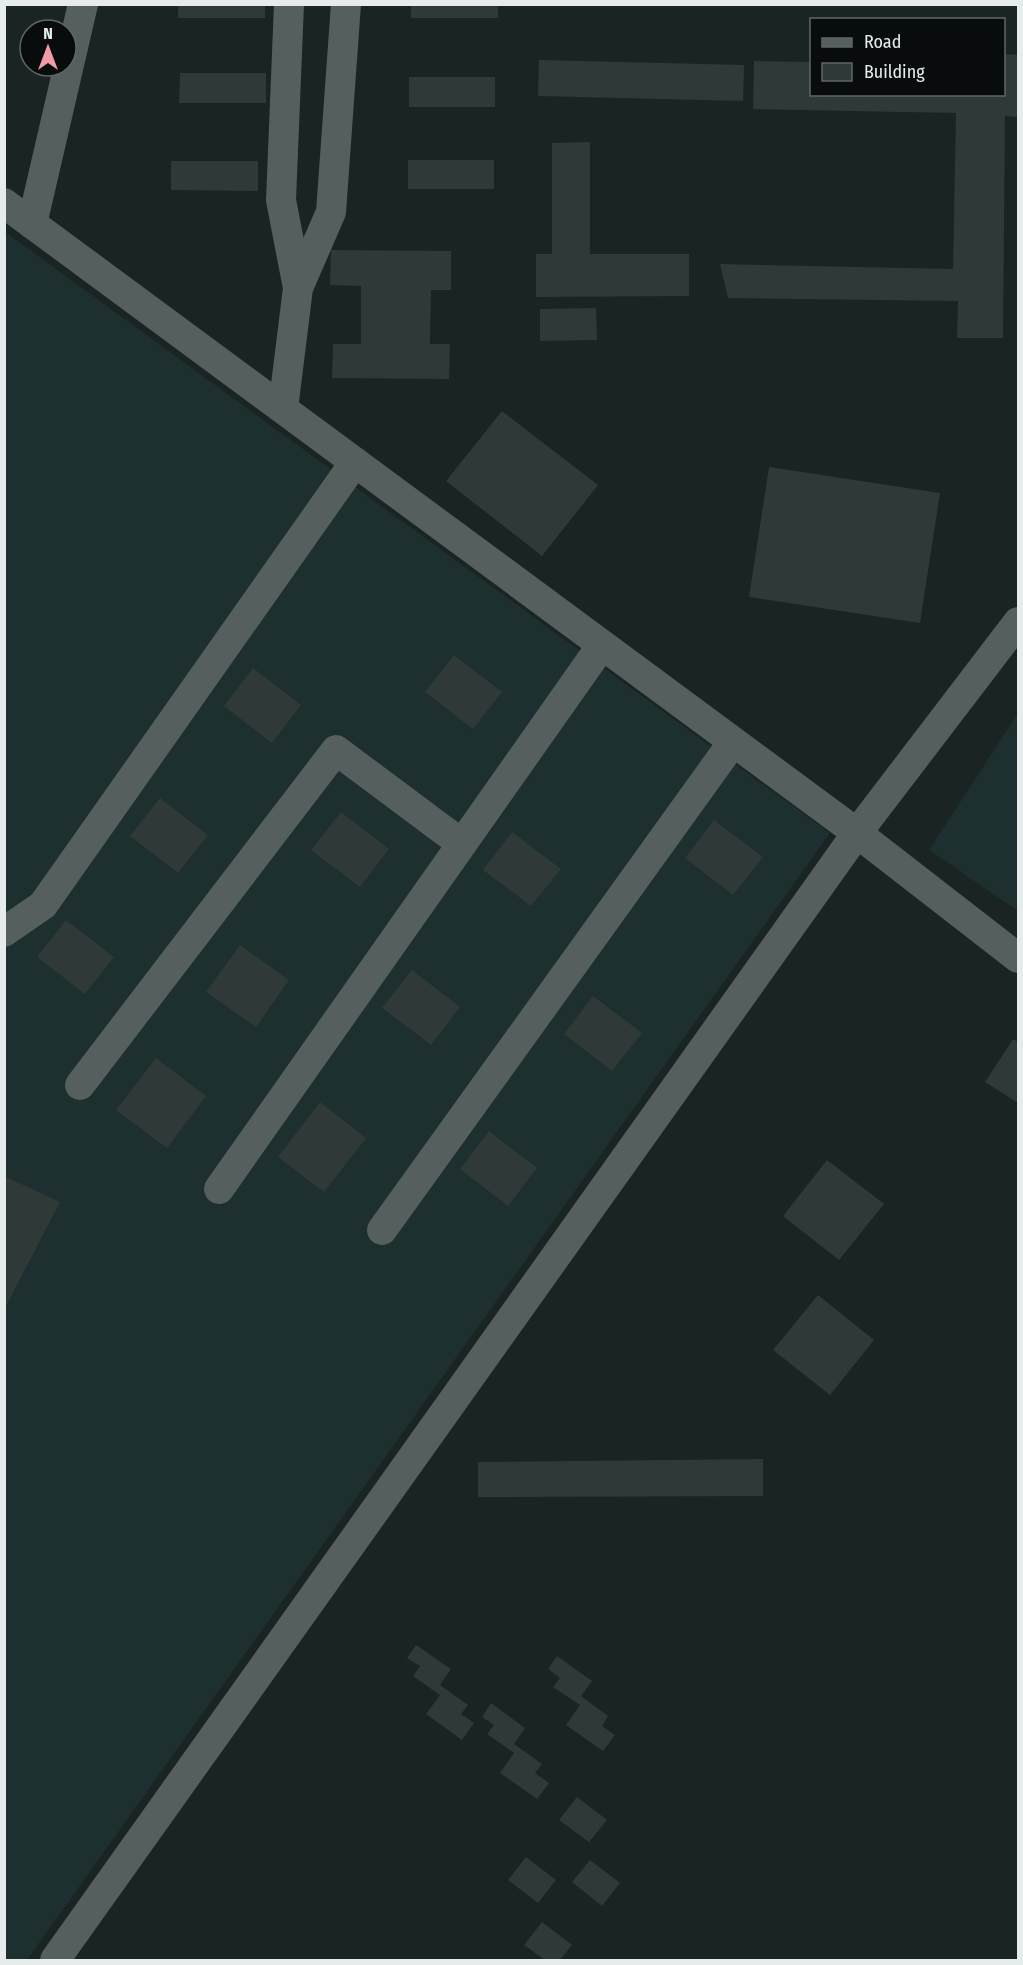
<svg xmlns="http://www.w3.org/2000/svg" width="1023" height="1965" font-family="'Fira Sans Condensed',sans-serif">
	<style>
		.built { fill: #1d2f2e }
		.building { fill: #2f3938 }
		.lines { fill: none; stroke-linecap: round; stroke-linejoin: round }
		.minor { stroke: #545f5e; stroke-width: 30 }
	</style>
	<rect width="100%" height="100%" fill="#1a2423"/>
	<path class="built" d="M4 231 830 833 27 1960H4Z
		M1018 713V911L929 850Z"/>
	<path class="building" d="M178 4H265V18H178Z
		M411 4H498V18H411Z
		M1004 54 1018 55V117L1005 116 1003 338H957L958 301 728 298 720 264 953 269 956 113 753 109 754 61 812 62V94H1004Z
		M539 60 744 65 743 101 538 96Z
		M180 73H266V103H179Z
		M409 77H495V107H409Z
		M590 142V254H689V296L536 297V254H552V143Z
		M408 160H494V189H408Z
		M171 161H258V191L171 190Z
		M331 250 451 251V290H431L430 344H450L449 379 332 378 333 344H361V286L330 285Z
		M596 308 597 340 540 341V309Z
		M502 411 598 485 542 556 446 481Z
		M769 467 940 493 920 623 749 597Z
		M454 655 502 692 473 729 425 692Z
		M253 668 301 705 272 743 224 706Z
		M160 798 208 835 178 873 130 836Z
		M341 812 389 849 360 887 311 850Z
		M714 820 763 857 733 895 685 858Z
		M512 832 561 869 531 906 483 870Z
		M66 920 114 957 85 994 37 957Z
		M240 945 289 980 256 1027 206 992Z
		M412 970 460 1007 431 1045 382 1008Z
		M593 996 642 1033 612 1071 564 1034Z
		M1013 1039 1018 1042V1103L985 1082Z
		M156 1058 206 1096 167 1148 116 1110Z
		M320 1102 366 1138 324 1192 278 1157Z
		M489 1131 537 1168 508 1206 460 1169Z
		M827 1160 884 1204 839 1260 783 1216Z
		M4 1176 60 1202 4 1310Z
		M818 1295 874 1340 830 1395 773 1350Z
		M763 1459V1496L478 1497V1462Z
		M416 1645 451 1669 440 1685 468 1705 461 1714 474 1723 462 1740 426 1714 440 1695 413 1676 420 1666 407 1658Z
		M557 1656 592 1681 581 1696 608 1716 602 1726 615 1735 603 1751 566 1725 580 1705 553 1687 560 1678 548 1669Z
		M491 1703 525 1728 514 1744 542 1764 535 1773 549 1783 537 1799 500 1773 514 1753 487 1734 494 1725 482 1717Z
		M577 1797 607 1820 589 1842 559 1820Z
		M526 1857 556 1880 538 1903 508 1880Z
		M590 1860 620 1883 602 1906 572 1882Z
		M542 1922 572 1945 560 1960H545L524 1945Z"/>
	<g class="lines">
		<path class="minor" d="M289 4 281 200 298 288
			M4 203 857 833 1018 622
			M32 224 83 4
			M283 409 298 288 331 212 346 4
			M4 932 43 905 355 462
			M80 1085 336 750 462 844
			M219 1189 602 645
			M382 1230 733 742
			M55 1960 857 833 1018 958"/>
	</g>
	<rect width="1023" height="1965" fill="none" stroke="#e6eceb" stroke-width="12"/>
	<rect x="810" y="18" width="195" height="78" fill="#080c0c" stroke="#616665" stroke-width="1.5"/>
	<rect x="822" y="38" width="30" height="9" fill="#545f5e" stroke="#616665" stroke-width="1.5"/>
	<text x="864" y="48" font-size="18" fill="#e6eceb">Road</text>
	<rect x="822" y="63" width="30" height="18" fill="#2f3938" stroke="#616665" stroke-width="1.5"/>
	<text x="864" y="78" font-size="18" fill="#e6eceb">Building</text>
	<g transform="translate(48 48)"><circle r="28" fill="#080c0c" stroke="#616665" stroke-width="1.5"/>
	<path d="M0-4.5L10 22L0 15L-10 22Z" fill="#f39aa9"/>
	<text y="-9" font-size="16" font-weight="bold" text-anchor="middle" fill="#e6eceb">N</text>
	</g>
</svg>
